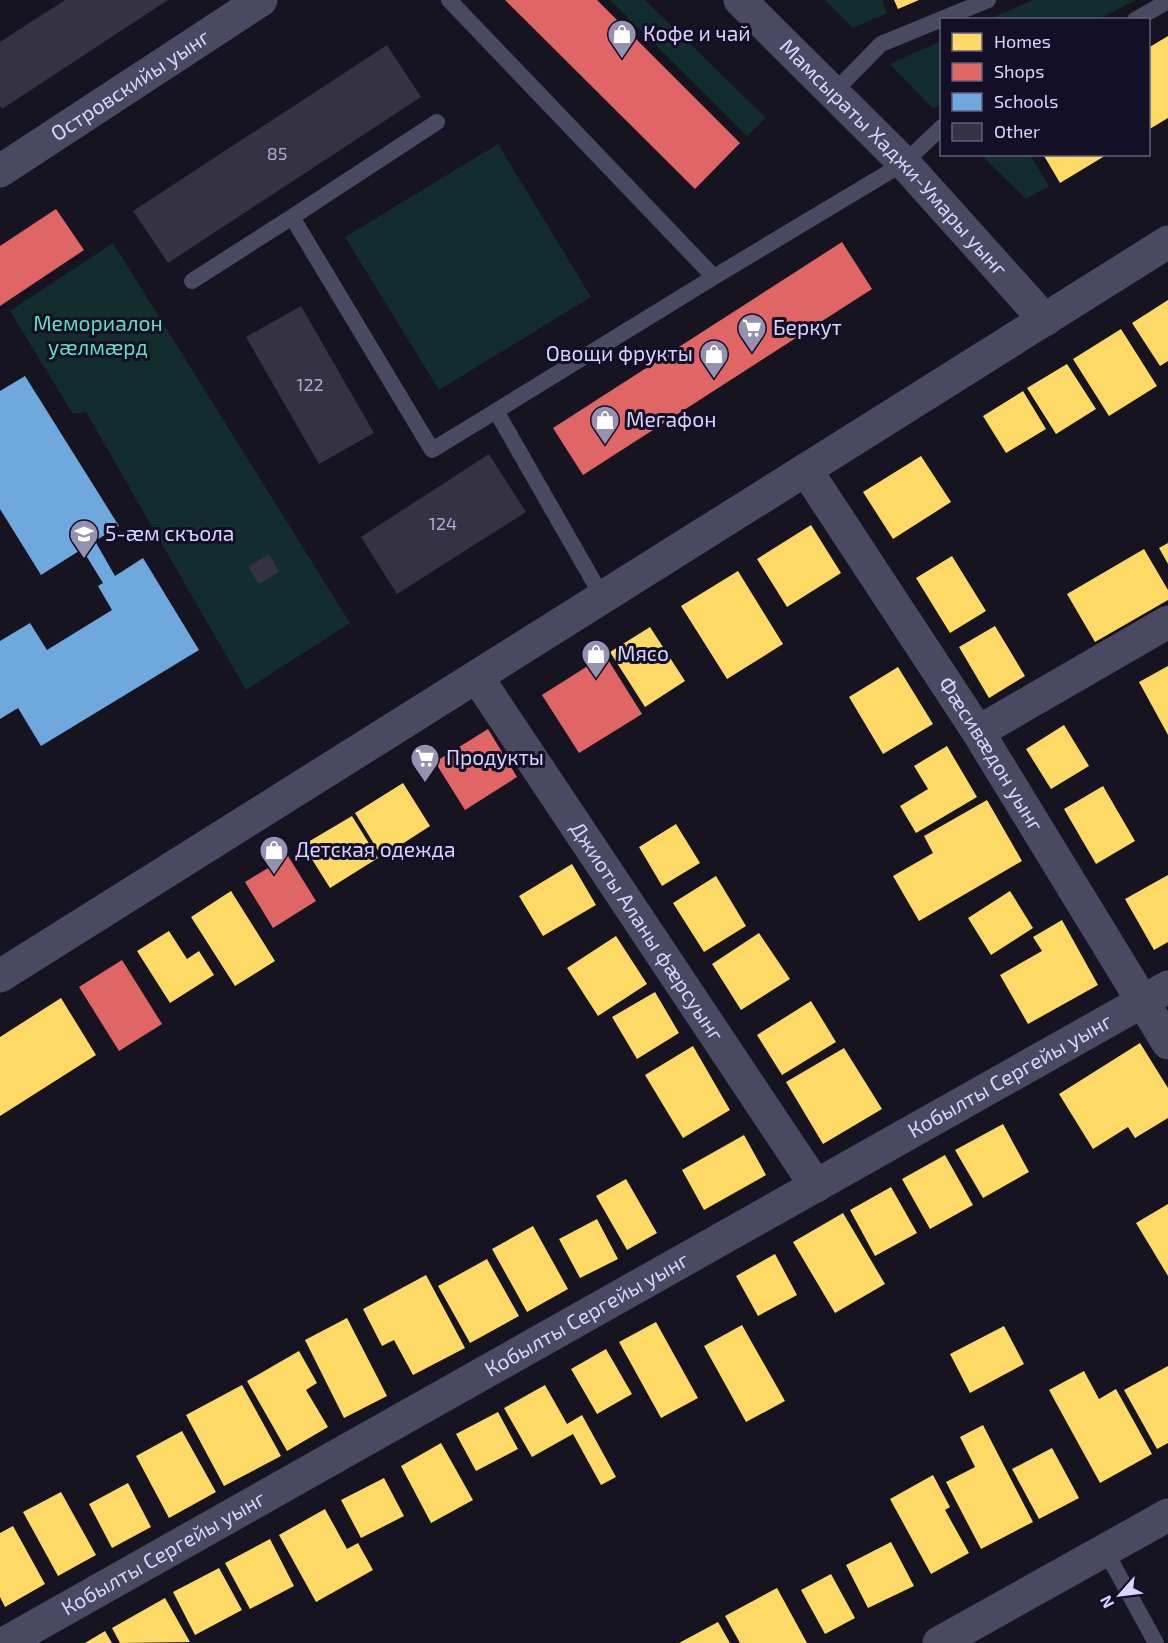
<svg xmlns="http://www.w3.org/2000/svg" width="1168" height="1643" font-family="'Exo 2',sans-serif">
	<style>
		.green { fill: #132c2d }
		.homes { fill: #ffd966 }
		.shops { fill: #e06666 }
		.schools { fill: #6fa8dc }
		.building { fill: #343243 }
		.lines { fill: none; stroke-linecap: round; stroke-linejoin: round }
		.service { stroke: #4a4962; stroke-width: 16 }
		.minor { stroke: #4a4962; stroke-width: 33 }
		.tertiary { stroke: #4a4962; stroke-width: 33 }
		.labels { text-anchor: middle; stroke-width: 6; stroke-linejoin: round; paint-order: stroke }
		.number-label { font-size: 18px; fill: #b0acd0 }
		.poi-label { font-size: 21px; fill: #d9d4ff; stroke: #130f26; text-anchor: start }
		.street-label { font-size: 21px; fill: #d9d4ff; stroke: #130f26 }
		.park-label { font-size: 21px; fill: #5fe0c0; stroke: #130f26 }
	</style>
	<rect width="100%" height="100%" fill="#161421"/>
	<path class="green" d="M610 0H645L766 118 747 136Z
		M825 0H882L887 13 853 28Z
		M1033 0H1136L1099 19H989Z
		M941 41V104L933 109 890 64Z
		M498 144 591 297 439 390 345 237Z
		M981 155H1030L1049 186 1026 199Z
		M113 243 350 623 246 690 86 412 73 414 10 311Z"/>
	<path class="homes" d="M894 0H919L898 9Z
		M1168 36V118L1148 130V48Z
		M1043 154H1108L1060 183Z
		M1168 300V361L1160 366 1132 323Z
		M1121 329 1157 386 1109 416 1073 359Z
		M1067 364 1096 409 1056 434 1027 388Z
		M1023 391 1046 429 1006 453 983 416Z
		M921 456 951 502 893 539 863 492Z
		M811 525 841 573 787 607 757 559Z
		M1168 543V564L1159 548Z
		M1144 549 1168 590V600L1095 642 1067 594Z
		M952 556 986 611 950 633 916 578Z
		M738 571 783 644 727 679 681 606Z
		M995 626 1025 676 989 698 959 647Z
		M650 627 685 681 645 707 610 652Z
		M1168 666V735L1139 682Z
		M898 667 933 724 883 754 849 697Z
		M1064 725 1089 766 1051 789 1026 749Z
		M947 746 977 797 916 833 900 806 928 789 914 766Z
		M403 783 430 826 382 857 355 813Z
		M1103 786 1135 841 1096 864 1064 809Z
		M987 800 1022 861 919 921 893 876 933 853 924 836Z
		M352 816 378 858 330 888 303 845Z
		M676 824 700 863 662 886 639 847Z
		M572 864 596 905 543 936 519 896Z
		M1168 875V942L1154 950 1125 899Z
		M716 876 746 926 704 952 673 903Z
		M231 891 275 961 235 986 191 917Z
		M1010 891 1033 928 991 955 968 918Z
		M1062 920 1098 985 1028 1024 1000 975 1042 951 1033 937Z
		M169 931 187 959 199 951 214 975 170 1003 137 951Z
		M759 933 790 979 741 1010 712 964Z
		M616 936 647 984 598 1016 567 968Z
		M655 992 679 1033 637 1059 612 1017Z
		M61 998 96 1055 0 1116V1037Z
		M811 1001 836 1042 782 1075 757 1035Z
		M1140 1043 1168 1088V1118L1135 1138 1128 1127 1093 1149 1059 1094Z
		M693 1046 730 1110 683 1138 645 1075Z
		M844 1048 882 1109 823 1144 786 1082Z
		M1003 1124 1029 1172 983 1198 955 1150Z
		M744 1135 766 1175 704 1210 682 1170Z
		M945 1155 973 1205 930 1229 902 1179Z
		M626 1179 657 1233 627 1250 596 1196Z
		M891 1187 917 1233 875 1256 850 1210Z
		M1168 1204V1276L1136 1223Z
		M843 1213 885 1284 835 1313 793 1242Z
		M597 1219 618 1259 580 1278 559 1239Z
		M533 1226 568 1289 527 1312 492 1249Z
		M775 1254 797 1295 758 1316 736 1276Z
		M487 1259 519 1316 470 1343 438 1286Z
		M426 1275 465 1348 413 1375 394 1340 382 1346 363 1309Z
		M347 1318 387 1396 344 1418 305 1340Z
		M656 1322 698 1398 661 1418 619 1342Z
		M742 1325 785 1401 746 1422 704 1346Z
		M1004 1326 1024 1364 970 1393 950 1354Z
		M606 1349 632 1394 597 1414 571 1369Z
		M299 1351 317 1383 306 1390 328 1427 287 1451 247 1381Z
		M1168 1366V1443L1157 1449 1124 1390Z
		M1084 1371 1099 1399 1116 1389 1152 1454 1100 1483 1049 1390Z
		M242 1385 281 1456 224 1486 186 1415Z
		M545 1385 567 1424 582 1415 616 1477 601 1485 573 1434 532 1457 504 1408Z
		M498 1412 518 1449 476 1471 456 1434Z
		M983 1425 1033 1522 981 1549 946 1482 975 1467 960 1437Z
		M182 1431 216 1492 169 1518 136 1456Z
		M441 1443 473 1500 431 1523 401 1466Z
		M1052 1448 1079 1498 1039 1519 1012 1469Z
		M933 1475 950 1507 945 1510 969 1553 931 1574 890 1499Z
		M384 1478 404 1516 361 1538 341 1500Z
		M128 1483 151 1527 112 1548 89 1504Z
		M61 1492 96 1555 58 1576 23 1512Z
		M325 1509 347 1549 358 1543 373 1570 316 1602 279 1535Z
		M13 1526 45 1584 5 1607 0 1597V1533Z
		M270 1539 294 1586 250 1609 225 1563Z
		M891 1542 914 1586 868 1608 846 1565Z
		M219 1568 242 1610 195 1635 173 1592Z
		M831 1574 855 1618 825 1634 801 1590Z
		M777 1588 807 1643H740L725 1616Z
		M165 1598 190 1642 120 1643 112 1628Z
		M718 1622 730 1643H679Z
		M105 1631 112 1643H85Z"/>
	<path class="shops" d="M505 0H597L740 143 695 189Z
		M56 209 84 250 0 306V246Z
		M842 242 872 289 583 475 553 428Z
		M605 655 642 714 579 753 542 695Z
		M488 729 517 777 465 810 435 762Z
		M288 856 316 901 273 928 245 882Z
		M122 960 162 1024 119 1051 79 987Z"/>
	<path class="schools" d="M25 376 119 526 95 541 115 576 143 558 199 650 41 746 18 708 0 719V641L30 623 47 650 112 610 98 586 103 583 82 549 41 575 0 509V391Z"/>
	<path class="building" d="M65 0H168L2 109 0 106V42Z
		M387 45 421 97 168 263 133 211Z
		M301 306 374 433 319 464 246 337Z
		M489 454 526 512 397 594 361 537Z
		M269 554 279 572 259 584 248 567Z"/>
	<g class="lines">
		<path class="service" d="M449 0 714 277
			M1135 20 1168 1
			M833 93 881 44 988 0
			M437 122 292 217 432 450 496 411 603 598
			M192 281 292 217
			M496 411 714 277 904 163 942 127
			M1105 1550 1156 1643"/>
		<g class="minor">
			<path id="s1" d="M0 171 261 0"/>
			<path id="s2" d="M806 470 978 732 1168 1043"/>
			<path id="s3" d="M477 677 816 1186"/>
			<path d="M978 732 1168 622"/>
			<path id="s4" d="M5 1643 1168 987"/>
			<path d="M939 1643 1168 1515"/>
		</g>
		<g class="tertiary">
			<path id="s5" d="M740 0 904 163 1045 320"/>
			<path d="M0 976 1168 242"/>
		</g>
	</g>
	<defs>
		<g id="shop-pin" transform="scale(1.5)"><path d="M0 17L-7.5 6A9.5 9.5 0 1 1 7.5 6Z" fill="#9591b1" stroke="#130f26"/><path d="M-5-2.5h2.3a2.7 3.5 0 0 1 5.4 0H5L5.5 6h-11ZM-1.5-2.5h3a1.5 2.3 0 0 0-3 0Z" fill="#fff"/></g>
		<g id="supermarket-pin" transform="scale(1.5)"><path d="M0 17L-7.5 6A9.5 9.5 0 1 1 7.5 6Z" fill="#9591b1" stroke="#130f26"/><path d="M-6-5.5h2.5l.6 2H6L4.5 2H-2.5L-4.4-4H-6ZM-1.5 3.2a1.3 1.3 0 1 0 .1 0ZM3 3.2a1.3 1.3 0 1 0 .1 0Z" fill="#fff"/></g>
		<g id="school-pin" transform="scale(1.5)"><path d="M0 17L-7.5 6A9.5 9.5 0 1 1 7.5 6Z" fill="#9591b1" stroke="#130f26"/><path d="M0-5L7-2L0 1L-7-2ZM-4 1L0 2.5L4 1V4Q0 6-4 4Z" fill="#fff"/></g>
	</defs>
	<g fill-rule="evenodd">
		<use href="#shop-pin" x="622" y="34"/>
		<use href="#supermarket-pin" x="752" y="328"/>
		<use href="#shop-pin" x="714" y="354"/>
		<use href="#shop-pin" x="605" y="420"/>
		<use href="#school-pin" x="84" y="534"/>
		<use href="#shop-pin" x="596" y="654"/>
		<use href="#supermarket-pin" x="425" y="758"/>
		<use href="#shop-pin" x="274" y="850"/>
	</g>
	<g class="labels">
		<g class="number-label">
			<text x="277" y="160">85</text>
			<text x="310" y="391">122</text>
			<text x="443" y="530">124</text>
		</g>
		<g class="poi-label">
			<text x="643" y="41">Кофе и чай</text>
			<text x="773" y="335">Беркут</text>
			<text x="693" y="361" text-anchor="end">Овощи фрукты</text>
			<text x="626" y="427">Мегафон</text>
			<text x="105" y="541">5-æм скъола</text>
			<text x="617" y="661">Мясо</text>
			<text x="446" y="765">Продукты</text>
			<text x="295" y="857">Детская одежда</text>
		</g>
		<g class="street-label">
			<text dy="7" stroke="none"><textPath href="#s1" startOffset="156">Островскийы уынг</textPath></text>
			<text dy="7" stroke="none"><textPath href="#s5" startOffset="220">Мамсыраты Хаджи-Умары уынг</textPath></text>
			<text dy="7" stroke="none"><textPath href="#s2" startOffset="339">Фæсивæдон уынг</textPath></text>
			<text dy="7" stroke="none"><textPath href="#s3" startOffset="306">Джиоты Аланы фæрсуынг</textPath></text>
			<text dy="7" stroke="none"><textPath href="#s4" startOffset="1154">Кобылты Сергейы уынг</textPath></text>
			<text dy="7" stroke="none"><textPath href="#s4" startOffset="668">Кобылты Сергейы уынг</textPath></text>
			<text dy="7" stroke="none"><textPath href="#s4" startOffset="182">Кобылты Сергейы уынг</textPath></text>
		</g>
		<g class="park-label">
			<text x="98" y="331">Мемориалон<tspan x="98" dy="24">уæлмæрд</tspan></text>
		</g>
	</g>
	<rect x="940" y="18" width="210" height="138" fill="#130f26" stroke="#625e7d" stroke-width="1.5"/>
	<rect x="952" y="33" width="30" height="18" fill="#ffd966" stroke="#625e7d" stroke-width="1.5"/>
	<text x="994" y="48" font-size="18" fill="#d9d4ff">Homes</text>
	<rect x="952" y="63" width="30" height="18" fill="#e06666" stroke="#625e7d" stroke-width="1.5"/>
	<text x="994" y="78" font-size="18" fill="#d9d4ff">Shops</text>
	<rect x="952" y="93" width="30" height="18" fill="#6fa8dc" stroke="#625e7d" stroke-width="1.5"/>
	<text x="994" y="108" font-size="18" fill="#d9d4ff">Schools</text>
	<rect x="952" y="123" width="30" height="18" fill="#343243" stroke="#625e7d" stroke-width="1.5"/>
	<text x="994" y="138" font-size="18" fill="#d9d4ff">Other</text>
	<g transform="translate(1120 1595) rotate(242)" stroke="#130f26" stroke-width="4.5" paint-order="stroke">
	<path d="M0-4.5L10 22L0 15L-10 22Z" fill="#d9d4ff"/>
	<text y="-9" font-size="16" font-weight="bold" text-anchor="middle" fill="#d9d4ff">N</text>
	</g>
</svg>
